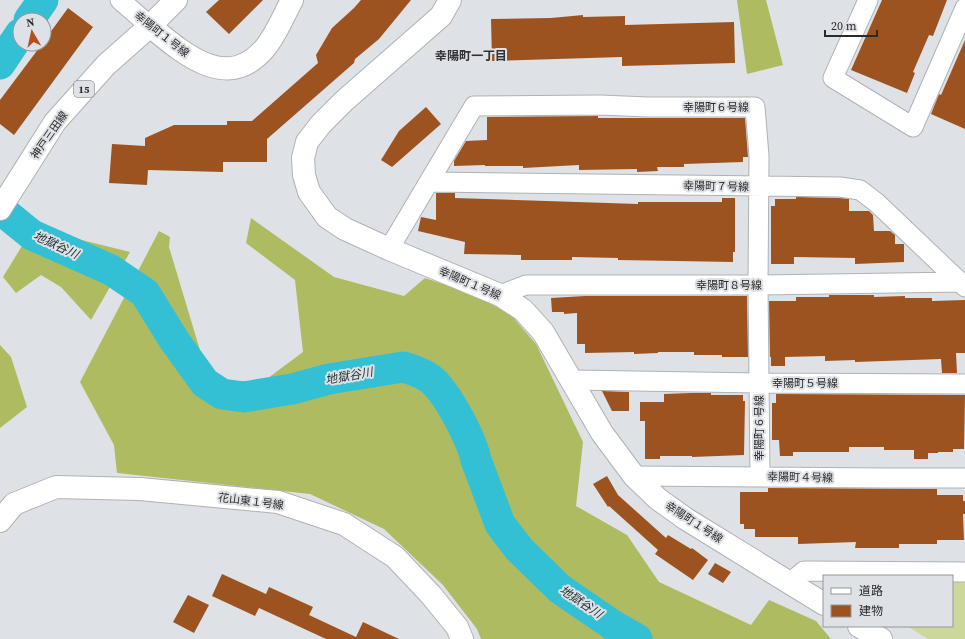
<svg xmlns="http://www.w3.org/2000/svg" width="965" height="639" font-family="'Source Serif 4','Noto Sans JP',serif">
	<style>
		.green { fill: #ccd79a }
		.forest { fill: #aebb60 }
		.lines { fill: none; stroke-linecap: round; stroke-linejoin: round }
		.river { stroke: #33c0d5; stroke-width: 31 }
		.building { fill: #9d531f }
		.street-casing { stroke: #afb2b6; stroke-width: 21 }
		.secondary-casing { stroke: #afb2b6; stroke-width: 24 }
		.primary-casing { stroke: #afb2b6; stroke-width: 24 }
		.street { stroke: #fff; stroke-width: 19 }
		.secondary { stroke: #fff; stroke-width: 22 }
		.primary { stroke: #fff; stroke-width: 22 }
		.labels { text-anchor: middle; stroke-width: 4; stroke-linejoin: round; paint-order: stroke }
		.shield { fill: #dee1e5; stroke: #5f6163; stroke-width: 1 }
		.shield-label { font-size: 10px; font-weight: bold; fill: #292a2b }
		.street-label { font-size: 11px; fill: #292a2b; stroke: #dee1e5 }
		.neighbourhood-label { font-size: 12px; font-weight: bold; fill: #303235; stroke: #dee1e5 }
		.water-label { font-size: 12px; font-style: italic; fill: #182f33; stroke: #dee1e5 }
	</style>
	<rect width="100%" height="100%" fill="#dee1e5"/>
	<path class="green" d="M952 582H965V639H928L907 626H952Z"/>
	<path class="forest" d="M737 0H766L783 65 747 74Z
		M251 218 334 277 404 296 425 278 475 295 512 316 536 344 583 442 576 506 627 535 659 582 751 625 769 600 816 621 831 639H481L477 629 443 585 384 529 310 494 117 473 114 445 80 382 159 231 170 237 169 247 202 357 220 381H264L303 352 295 280 246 243Z
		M33 228 130 252 91 320 61 287 41 275 16 293 3 277Z
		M0 345 11 357 27 407 0 428Z"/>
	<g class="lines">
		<path class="river" d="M29 20 43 0
			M0 64 20 34
			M0 209 32 235 111 270 145 293 174 340 205 383 222 394 244 397 292 389 329 379 403 367C414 370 428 375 436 384 450 399 472 440 476 460L500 524 519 549 560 589 614 626 637 639"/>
	</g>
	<path class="building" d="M219 0H263L229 34 206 12Z
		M361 0H411L379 39 355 59 354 63 267 139V162H223V172L148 170 147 185 109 183 112 144 145 146V138L174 125H227V121H252L318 63 316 55 332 28 354 8Z
		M882 0H947L933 36 929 35 913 72 915 73 907 93 851 70Z
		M68 8 93 27 14 135 0 124V100L42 44H44V41Z
		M583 15V17L625 16V25L734 22 735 63 622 66V57L492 61 491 19 551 18Z
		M965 40V129L931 114 939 94 941 95Z
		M426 107 441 124 392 167 381 160 399 131Z
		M598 116V118H745L748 157H743V162L684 164V167H657L658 171 637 172V169L579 170V165L523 168V166H485V165L454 166V161L466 141 487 140V117Z
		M436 193H455V198L638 204V202H722V198H735V252H733V262L618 260V258L572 257V260H521V255L464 254 465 242 418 231 421 217 436 220Z
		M796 197 839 198 849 199V211H869L873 215 874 231H890L895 235V244H904V262L855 264V258L794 257V264H771V206H775V199H796Z
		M829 295H874V297L905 296V298H932V301L965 300V353H956L957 373H942L941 359 855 362V360L825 361V356L785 357V366H771V357H770L769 301H796V297H829Z
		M585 296H747L748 357H722V355H694V352H658V353L634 354V352L585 353V344H577V313L564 314V312H552L551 298Z
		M602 391 629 392V411H612Z
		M691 393H711V395H743V401H745L744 455 692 457V456H660V459H645V421H640V402H664V394Z
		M776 394 965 395 964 449H953V452H938V453H928V459H914V450H884V447H849V452H793V456H780L779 440H772V403H776Z
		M607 476 618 495 666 538 668 535 691 549 692 548 708 560 693 580 655 554 658 550 609 506 608 507 593 484Z
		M768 488 937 489V495H963V501H965V514H963L964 540H937V544H899V548H855L856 542 798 544V537H755V529H744V524H740V492H768Z
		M715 563 731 572 723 583 708 574Z
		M222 574 266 594 269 587 313 607 309 615 356 637 363 622 399 639H326L259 608 255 616 212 596Z
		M188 595 209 605 194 633 173 622Z"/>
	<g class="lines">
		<g class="street-casing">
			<path id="street" d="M120 0 150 26
				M868 0 833 78 913 127 965 8
				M429 182 840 187 860 190 877 203 965 287
				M389 249 474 106 600 105 648 107H755L759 156 758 285 760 476
				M500 295 526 285H758L961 282
				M572 380 759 383 965 384
				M634 476 884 478H965
				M790 583 804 571 965 572"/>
		</g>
		<g class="secondary-casing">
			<path id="secondary" d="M450 0 441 16 344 101 321 124 307 142 303 158 304 175 309 192 327 217 345 229 389 249 500 295 523 310 543 332 602 433 634 476 658 499 686 519 824 604
				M150 26C183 53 227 93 265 48 276 35 284 15 292 0
				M0 521 14 504 56 487 140 489 278 502 344 524 395 557 431 595 457 627 462 639
				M859 626 881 639"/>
		</g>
		<g class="primary-casing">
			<path id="primary" d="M0 209 55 122 106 65 150 26 176 0"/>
		</g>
		<use href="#street" class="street"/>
		<use href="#secondary" class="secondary"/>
		<use href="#primary" class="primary"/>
	</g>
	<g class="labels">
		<rect class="shield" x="74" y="81" width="20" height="16" rx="3"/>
		<g class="shield-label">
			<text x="84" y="93">15</text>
		</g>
		<g class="street-label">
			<text transform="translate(162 34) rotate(38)" y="4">幸陽町１号線</text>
			<text x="716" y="111">幸陽町６号線</text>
			<text transform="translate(49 135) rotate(-55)" y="4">神戸三田線</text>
			<text transform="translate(716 186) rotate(1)" y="4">幸陽町７号線</text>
			<text transform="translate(470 283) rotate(23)" y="4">幸陽町１号線</text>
			<text x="729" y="289">幸陽町８号線</text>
			<text x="805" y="387">幸陽町５号線</text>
			<text transform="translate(759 428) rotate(-90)" y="4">幸陽町６号線</text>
			<text transform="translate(800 477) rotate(1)" y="4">幸陽町４号線</text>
			<text transform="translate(251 501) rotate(7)" y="4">花山東１号線</text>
			<text transform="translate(694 522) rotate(33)" y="4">幸陽町１号線</text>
		</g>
		<g class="neighbourhood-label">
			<text x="471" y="60">幸陽町一丁目</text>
		</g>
		<g class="water-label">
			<text transform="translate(56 245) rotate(25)" y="4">地獄谷川</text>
			<text transform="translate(349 376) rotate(-10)" y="4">地獄谷川</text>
			<text transform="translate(581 602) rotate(34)" y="4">地獄谷川</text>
		</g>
	</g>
	<rect x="823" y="575" width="130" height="52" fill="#dee1e5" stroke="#96989b"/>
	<rect x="831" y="588" width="20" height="6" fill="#ffffff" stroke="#96989b"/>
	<text x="859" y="595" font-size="12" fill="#292a2b">道路</text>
	<rect x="831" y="605" width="20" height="12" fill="#9d531f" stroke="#96989b"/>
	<text x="859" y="615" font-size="12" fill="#292a2b">建物</text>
	<g transform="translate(32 32) rotate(351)"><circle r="19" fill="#dee1e5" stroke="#96989b"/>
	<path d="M0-3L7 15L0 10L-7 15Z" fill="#b54f21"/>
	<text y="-6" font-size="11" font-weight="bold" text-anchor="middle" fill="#292a2b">N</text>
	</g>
	<path d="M825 30v6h52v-6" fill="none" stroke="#292a2b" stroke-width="2"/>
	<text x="831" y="30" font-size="12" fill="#292a2b" stroke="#dee1e5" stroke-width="3" paint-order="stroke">20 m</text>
</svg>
